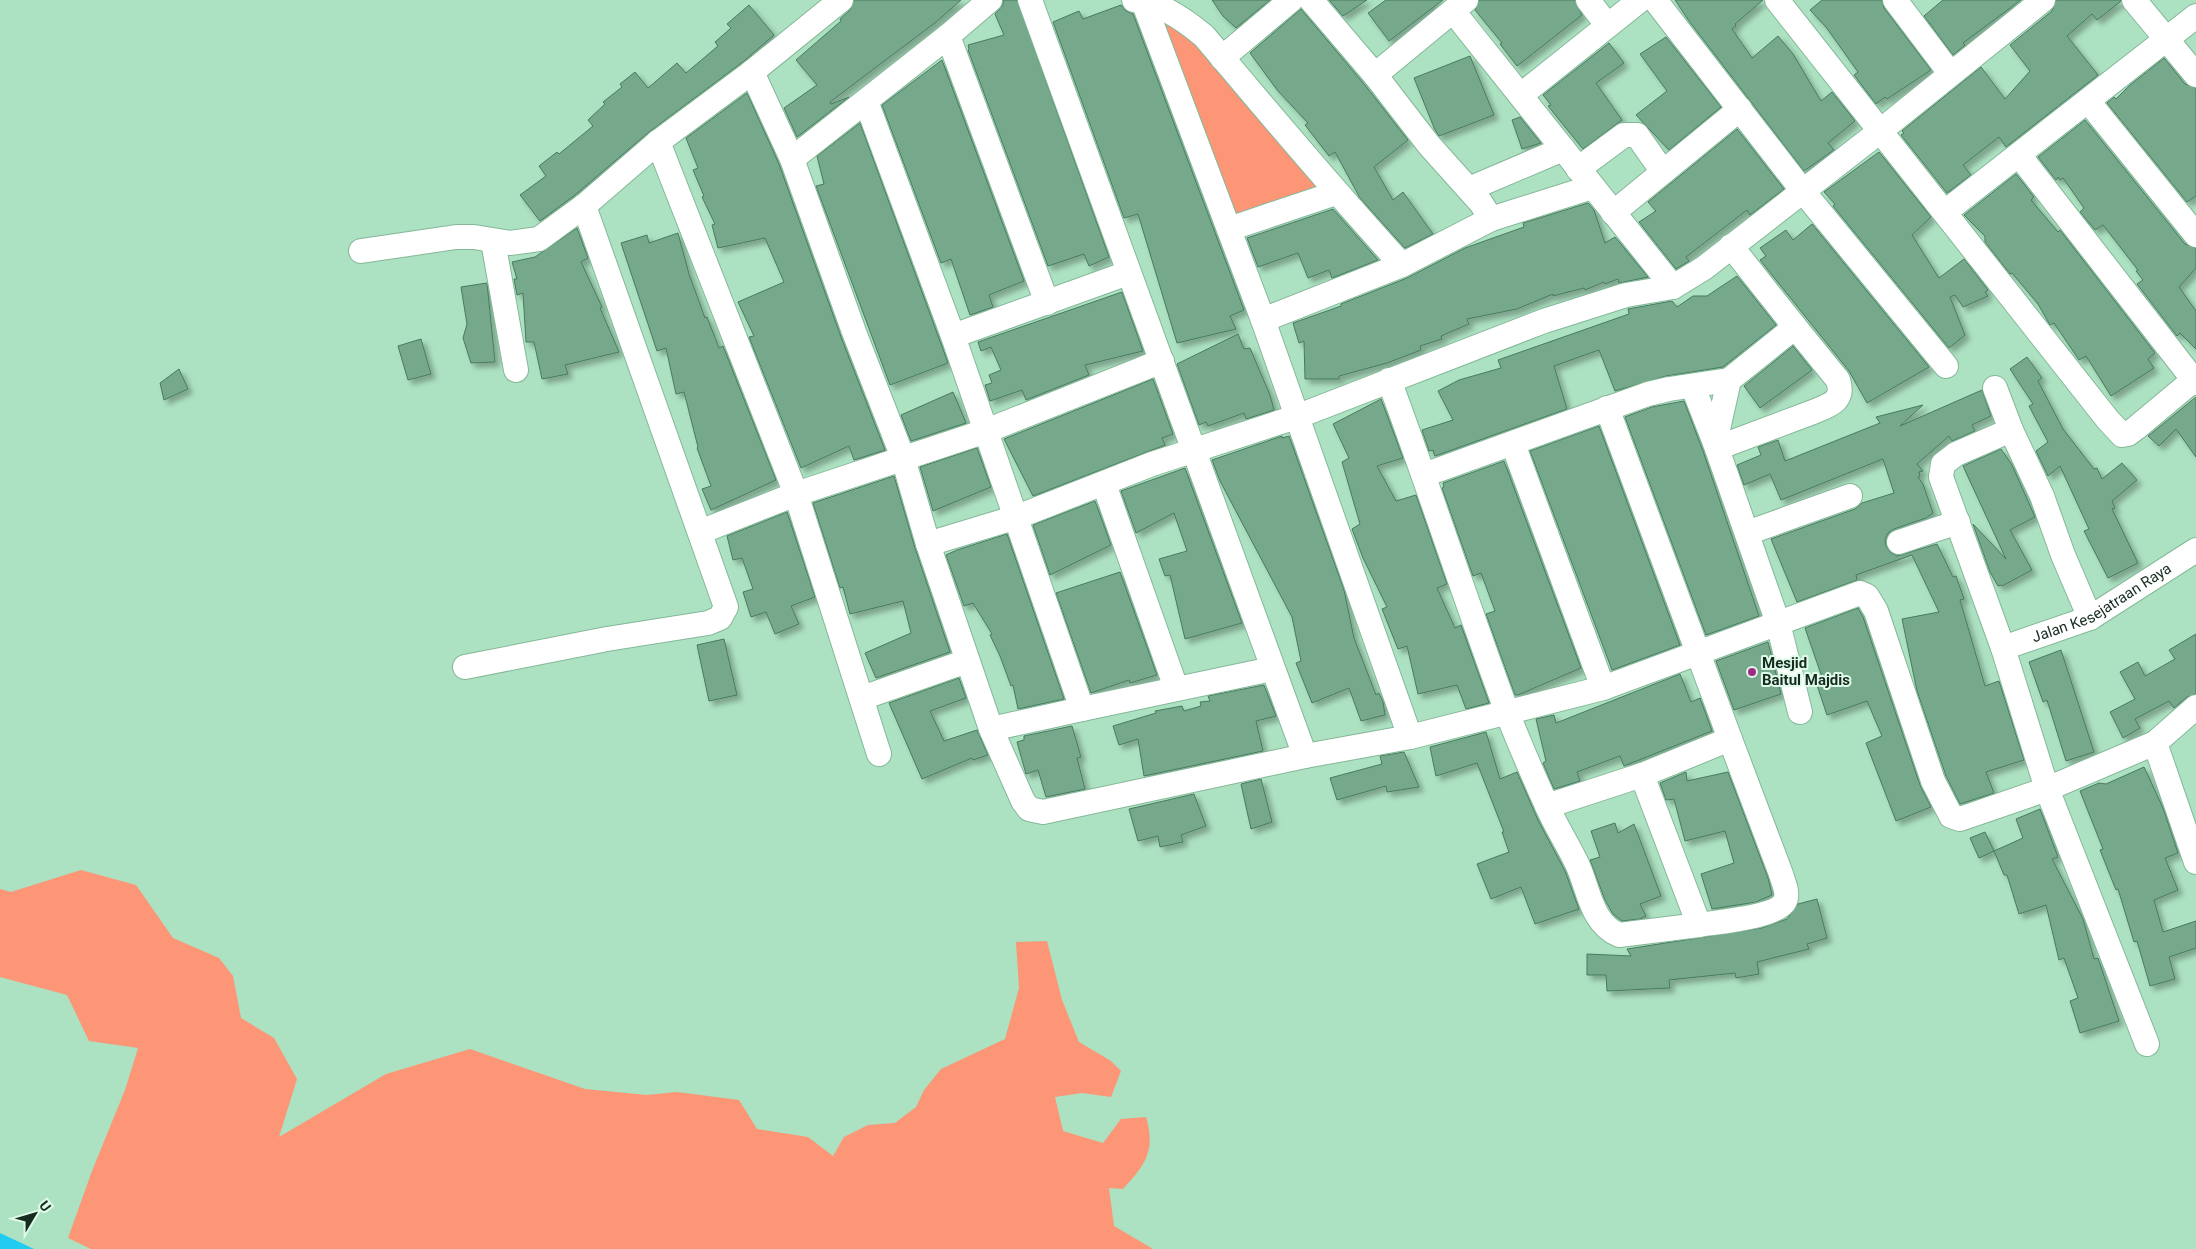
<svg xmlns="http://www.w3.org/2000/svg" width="2196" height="1249" font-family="Roboto,sans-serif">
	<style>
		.green { fill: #fc9676 }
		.water { fill: #22cbf0 }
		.building { fill: #76a98b; stroke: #487a5e; filter: url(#shadow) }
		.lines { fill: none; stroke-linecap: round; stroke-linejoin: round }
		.street-casing { stroke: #84b899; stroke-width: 26 }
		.street { stroke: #fff; stroke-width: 24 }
		.poi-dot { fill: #9f2b86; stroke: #e1fbea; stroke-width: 2 }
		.labels { text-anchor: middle; stroke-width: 4; stroke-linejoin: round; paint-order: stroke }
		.street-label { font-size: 15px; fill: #172c20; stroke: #e1fbea }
		.poi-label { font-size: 15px; font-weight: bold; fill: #172c20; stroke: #e1fbea; text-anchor: start }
	</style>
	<defs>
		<filter id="shadow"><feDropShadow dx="4.5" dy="4.5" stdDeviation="2.5" flood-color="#0004"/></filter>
	</defs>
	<rect width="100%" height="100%" fill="#ace1c1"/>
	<path class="green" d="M1152 13 1193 36 1324 188 1231 224Z
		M81 870 136 885 173 938 219 958 233 976 241 1018 274 1038 297 1079 279 1137 386 1074 470 1049 585 1089 647 1095 677 1092 739 1100 757 1129 808 1137 833 1156 844 1137 868 1125 895 1123 916 1107 924 1090 941 1069 1005 1039 1019 988 1016 942 1047 941 1062 1000 1079 1042 1111 1061 1121 1071 1111 1097 1082 1093 1055 1097 1063 1131 1103 1143 1121 1119 1146 1117C1156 1151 1145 1165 1123 1189L1109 1188 1114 1226 1153 1249H91L68 1238 92 1171 125 1090 138 1048 89 1041 67 995 0 977V889L11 892Z"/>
	<path class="water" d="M0 1233 34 1249H0Z"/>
	<path class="building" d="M854 0H961L936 22 830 102 831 104 849 97 797 137 784 108 817 85 796 60 841 21 840 19 850 10Z
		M1003 0H1017L1109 257 1089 266 1084 254 1048 266 968 50 969 49 968 45 1004 35 995 14 1003 5Z
		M1212 0H1270L1236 28 1223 16Z
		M1329 0H1367L1343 16Z
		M1386 0H1443L1389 41 1368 13Z
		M1479 0H1575L1582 15 1517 66 1500 44 1502 43 1475 10Z
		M1675 0H1763L1735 24 1736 26 1732 29 1752 58 1778 36 1793 54 1821 101 1832 92 1855 121 1828 143 1834 150 1804 171 1689 21Z
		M1822 0H1882L1884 8 1931 70 1887 99 1885 97 1876 104 1854 75 1858 72 1826 27 1810 10Z
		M1943 0H2021L1963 43 1965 45 1953 55 1924 16Z
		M2056 0H2121L2120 2 2097 20 2092 14 2067 36 2098 75 2006 147 1999 137 1963 165 1971 175 1947 193 1901 135 1904 133 1902 131 1981 67 2005 99 2030 71 2010 45 2052 11Z
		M749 5 774 35 744 61 649 132 575 195 540 221 520 195 546 176 539 166 557 152 559 154 593 126 588 120 605 104 603 102 622 87 620 84 635 72 648 88 677 63 686 73 718 46 715 42 731 28 727 24Z
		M1121 5 1126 11 1133 14 1244 310 1230 316 1236 329 1177 343 1138 214 1124 218 1053 22 1079 11 1083 19Z
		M1301 9 1364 84 1408 140 1374 167 1393 200 1403 192 1433 234 1405 248 1360 198 1335 152 1329 156 1305 125 1308 123 1278 91 1250 53Z
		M1666 37 1721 107 1669 150 1636 115 1667 91 1640 54Z
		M1609 43 1624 63 1596 83 1622 120 1583 149 1548 106 1551 105 1543 95Z
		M1470 56 1494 115 1439 136 1435 130 1414 78Z
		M2164 58 2185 84 2196 88V196L2187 202 2107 103 2114 97 2116 99 2130 85Z
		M942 60 1024 281 989 295 993 307 970 315 951 259 941 263 882 105Z
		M747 93 779 164 841 337 885 450 854 460 849 446 801 468 749 337 754 336 738 302 784 282 765 238 718 248 712 225 715 224 702 197 704 196 693 170 698 168 686 138Z
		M1520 117 1541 143 1522 149 1512 120Z
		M2085 120 2185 244 2196 248V268L2179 287 2196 311V349L2180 333 2177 336 2137 284 2143 280 2136 271 2138 270 2103 225 2095 230 2080 212 2084 208 2063 178 2060 180 2058 177 2056 180 2038 157Z
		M860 123 948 363 890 385 816 186 824 184 817 156Z
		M1737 129 1784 189 1750 215 1747 210 1686 257 1689 261 1676 269 1639 222 1656 211 1648 202Z
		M1879 152 1931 217 1912 235 1939 278 1964 259 1988 290 1985 292 1988 296 1963 307 1955 295 1950 297 1965 335 1949 348 1833 206 1835 204 1824 192Z
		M2016 174 2034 197 2031 200 2058 232 2060 230 2155 353 2148 359 2154 368 2111 396 2086 356 2079 360 2054 323 2050 325 2038 304 2012 273 2010 274 1985 242V236L1964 215Z
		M1588 203 1594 210 1605 243 1615 237 1648 277 1619 283 1618 279 1605 284 1604 282 1585 290 1584 288 1553 296V294L1517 309 1467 319 1469 324 1441 336 1442 339 1420 346 1421 350 1387 363 1339 376V379H1305L1304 341 1299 343 1293 323 1341 306V304L1407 278 1465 248 1524 227 1523 223Z
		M1333 209 1378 260 1332 278 1329 270 1308 278 1298 253 1258 267 1247 238Z
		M1812 224 1929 367 1867 403 1849 371 1760 260 1766 256 1760 248 1786 230 1793 240Z
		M577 228 588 258 581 262 602 307 600 308 619 352 565 365 568 374 542 379 534 342H526L523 293 517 295 514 279H517L512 262 535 257Z
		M678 233 689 274 705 318 707 317 719 348 723 346 776 480 711 510 702 489 711 486 697 448 698 447 684 392 676 394 666 348 657 351 621 243 647 235 649 243Z
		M1737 276 1776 325 1723 367 1666 376 1615 391 1599 350 1554 366 1567 409 1435 456 1433 450 1429 451 1422 430 1453 420 1438 391 1459 380 1501 368 1498 360 1629 314 1628 309 1672 301 1677 307 1693 296H1707Z
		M487 283 495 362 471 363 463 338 467 324 461 287Z
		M1122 292 1143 351 1085 365 1089 375 1026 400 1022 390 990 401 985 385 992 383 989 375 1001 370 991 347 981 351 978 342Z
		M1238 334 1244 349 1250 348 1270 395 1274 410 1246 419 1244 413 1208 426 1206 422 1199 425 1177 364Z
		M421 339 431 374 408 380 398 346Z
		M1793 346 1812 370 1760 408 1744 386Z
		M2027 357 2042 378 2038 381 2063 429 2094 469 2097 468 2102 479 2122 463 2137 480 2112 501 2115 508 2112 509 2138 563 2108 578 2084 531 2089 529 2060 466 2048 476 2036 451 2048 442 2029 406 2033 404 2010 369Z
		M179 369 188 389 164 400 160 383Z
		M1153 379 1173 434 1162 438 1165 445 1033 496 1004 439Z
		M1982 390 1991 416 1972 425 1975 431 1952 441 1949 436 1917 464 1923 471 1919 472 1920 476 1918 477 1923 484 1933 513 1926 518 1894 529 1888 533 1885 540 1886 546 1890 552 1897 556 1937 544 1953 577 1956 576 1964 599 1960 600 1985 686 1999 681 2024 760 1986 772 1994 793 1960 804 1946 776 1917 691 1902 619 1939 612 1912 555 1856 575 1857 580 1797 602 1771 539 1855 509 1862 503 1894 493 1883 459 1781 500 1770 474 1744 485 1737 465 1761 455 1758 447 1778 440 1785 461 1880 423 1876 417 1923 405 1900 426Z
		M953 392 966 423 911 441 901 415Z
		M2196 397V457L2176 429 2159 446 2148 436Z
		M1381 399 1403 458 1377 466 1396 501 1416 495 1447 584 1437 588 1455 628 1461 625 1489 703 1466 709 1457 685 1418 694 1407 646 1398 649 1382 609 1387 607 1363 558 1352 529 1360 524 1342 462 1349 458 1333 424Z
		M1684 401 1703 451 1759 616 1706 635 1625 417 1652 407Z
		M1599 426 1680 645 1612 670 1530 451Z
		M1282 436V438L1289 436 1344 590 1354 638 1376 695 1379 693 1383 702 1385 715 1361 721 1349 688 1312 703 1296 663 1301 661 1292 617 1220 481 1212 460Z
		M977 448 991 487 933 511 920 467Z
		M2001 449 2012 465 2035 517 2010 530 2032 570 2002 586 2001 585 1998 586 1990 572 1973 524 2006 559 1963 466Z
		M1504 461 1581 668 1518 695H1515L1486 614 1495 611 1481 573 1473 576 1442 488 1444 487 1443 483Z
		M1185 468 1242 623 1185 639 1170 575 1165 576 1159 559 1187 551 1174 513 1136 533 1121 491Z
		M894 476 915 548 950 652 876 678 865 653 911 633 903 601 850 614 843 587 840 588 813 503Z
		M1095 501 1111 545 1050 575 1033 525Z
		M787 512 815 597 791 606 799 624 775 634 766 612 751 617 743 592 753 589 742 558 733 560 727 536Z
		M1007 534 1064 699 1018 709 1013 685 1011 686 1000 656 990 635 992 634 973 603 964 606 946 555 957 550Z
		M1120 572 1157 675 1130 683 1129 680 1091 693 1056 593Z
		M1858 608 1863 617 1920 785 1931 807 1896 821 1866 743 1882 736 1867 701 1827 715 1815 679 1822 677 1805 628Z
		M2196 634V694L2187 697 2174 708 2169 701 2135 719 2140 728 2123 738 2110 712 2135 699 2120 672 2138 662 2145 676 2175 659 2169 650Z
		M724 639 737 695 709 701 697 645Z
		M1768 642 1781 694 1734 710 1716 661Z
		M2061 650 2094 752 2066 761 2047 700 2043 702 2029 662Z
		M1680 674 1691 702 1700 698 1712 731 1624 766 1620 756 1577 772 1580 781 1554 789 1543 763 1546 761 1536 719 1554 715 1556 723Z
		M959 678 966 698 930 711 944 741 977 730 988 755 973 760 972 758 922 779 889 703Z
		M1264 685 1276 716 1256 721 1263 751 1144 776 1138 739 1119 745 1113 726 1156 713 1155 711 1182 706 1184 711 1201 706 1200 702 1210 701 1208 696Z
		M1072 726 1081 757 1077 758 1085 789 1046 797 1038 770 1026 774 1017 742 1024 740V736Z
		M1486 732 1500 779 1517 772 1538 820 1565 871 1579 909 1535 924 1521 887 1491 899 1477 864 1509 852 1502 832H1504L1477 763 1436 776 1430 747Z
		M1404 752 1419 787 1387 792 1386 786 1337 800 1330 778 1382 764 1380 756Z
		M2144 767 2163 808 2178 853 2165 858 2178 890 2154 900 2163 932 2196 921V948L2169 957 2175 979 2150 986 2137 941 2134 942 2118 889 2116 890 2100 850 2103 849 2080 791 2099 783 2106 784Z
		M1686 772 1687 781 1728 772 1768 878 1772 895 1756 902 1712 909 1701 874 1734 863 1725 831 1685 841 1674 799 1666 800 1660 783Z
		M1261 779 1272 822 1251 829 1241 784Z
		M1194 794 1206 826 1181 835 1183 842 1160 847 1158 836 1138 841 1129 809Z
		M2040 809 2058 857 2052 859 2083 919 2094 959 2098 958 2119 1021 2080 1033 2070 1001 2078 998 2064 958 2059 960 2046 905 2019 914 2007 875H2004L1994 851 2023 838 2016 819Z
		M1615 823 1618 833 1634 824 1661 896 1640 904 1646 916 1640 919 1622 921 1613 914 1605 900 1590 860 1600 857 1591 831Z
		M1985 832 1994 851 1979 858 1970 838Z
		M1817 899 1827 938 1807 944 1809 949 1757 962 1759 974 1736 978 1735 973 1669 980 1670 988 1607 991 1606 975H1587V954L1631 956 1627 949 1762 928 1787 919 1798 904Z"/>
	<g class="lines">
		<g class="street-casing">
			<g id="street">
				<path d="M1030 0 1305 756"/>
				<path d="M1134 0C1158 2 1185 20 1204 36 1269 113 1334 191 1402 265"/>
				<path d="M1588 0 1607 25"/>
				<path d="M1655 0 1802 190 1946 366"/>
				<path d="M1777 0 2108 420 2122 435 2128 434 2136 428 2196 378"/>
				<path d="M1895 0 1950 73"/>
				<path d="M2134 0 2196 75"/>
				<path d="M1143 1 1263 320 1410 737"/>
				<path d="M1453 11 1673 287"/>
				<path d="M948 36 1047 303"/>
				<path d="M1222 58 1291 0"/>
				<path d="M752 72 792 159 854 332 903 458 928 544 991 729 1082 709 953 336 866 101"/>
				<path d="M1375 75 1466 0"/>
				<path d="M1521 95 1640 0"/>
				<path d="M2088 101 2196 235"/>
				<path d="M658 142 796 494 879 754"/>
				<path d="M2019 155 2196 383"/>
				<path d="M792 159 948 36 990 0"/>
				<path d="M1578 169 1624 135H1637L1663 172"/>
				<path d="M1469 189 1563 149"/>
				<path d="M1945 212 2196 16"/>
				<path d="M1613 213 1740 109"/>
				<path d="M1491 219 1592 187"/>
				<path d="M1229 229 1336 193"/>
				<path d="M493 241 516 370"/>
				<path d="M361 251 456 237H474L510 243 539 239 584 206 658 142 752 72 841 0"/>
				<path d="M1263 320 1402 265 1491 219 1481 203 1429 145 1375 75 1311 0"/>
				<path d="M953 336 1128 273"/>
				<path d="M1389 380C1430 490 1466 602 1507 712 1519 743 1533 775 1547 806 1556 827 1569 846 1578 866 1589 891 1592 924 1619 935L1699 925 1642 775"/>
				<path d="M1693 387 1715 443 1778 623 1800 712"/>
				<path d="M1995 388 2011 430"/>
				<path d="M1715 443 1729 380"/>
				<path d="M1513 444 1603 688"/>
				<path d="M1717 448 1813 412C1830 405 1845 401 1838 380L1795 327"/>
				<path d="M1424 475 1648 394 1669 389 1729 380 1795 327 1731 246"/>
				<path d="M1104 484 1176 688"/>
				<path d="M700 532 796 494 986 431 1162 361"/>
				<path d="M1747 533 1850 496"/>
				<path d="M1899 542 1958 522"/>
				<path d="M928 544 1017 517 1152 464 1296 417 1544 321 1626 295 1673 287 1704 268 1879 132 2043 0"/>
				<path d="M2090 618 2063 555 2042 496 2011 430 1956 454 1943 464 1941 477 2003 648 2047 789 2147 1044"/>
				<path id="s1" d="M2003 648 2090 618 2196 550"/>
				<path d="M465 667 607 639 708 623 720 618 726 607 584 206"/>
				<path d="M862 698 967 661"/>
				<path d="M1082 709 1272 669"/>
				<path d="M991 729 1023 801 1029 809 1043 812 1305 756 1410 737 1603 688 1860 593 1867 596 1876 611 1933 781 1951 816 1960 819 2047 789 2155 743 2196 707"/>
				<path d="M2155 743 2196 862"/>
				<path d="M1547 806 1642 775 1730 739 1607 408"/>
				<path d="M1699 925C1716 922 1778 917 1785 901 1789 893 1783 882 1781 874L1730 739"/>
			</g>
		</g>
		<use href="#street" class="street"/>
	</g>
	<circle class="poi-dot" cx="1752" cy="672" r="5"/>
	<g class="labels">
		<g class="street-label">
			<text dy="5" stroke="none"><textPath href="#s1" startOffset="109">Jalan Kesejatraan Raya</textPath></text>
		</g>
		<g class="poi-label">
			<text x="1762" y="668">Mesjid<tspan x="1762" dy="17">Baitul Majdis</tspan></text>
		</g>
	</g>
	<g transform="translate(35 1214) rotate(52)" stroke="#e1fbea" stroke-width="4" paint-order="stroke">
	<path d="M0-4L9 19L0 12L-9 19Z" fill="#172c20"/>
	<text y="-8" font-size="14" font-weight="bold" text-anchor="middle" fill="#172c20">U</text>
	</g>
</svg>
